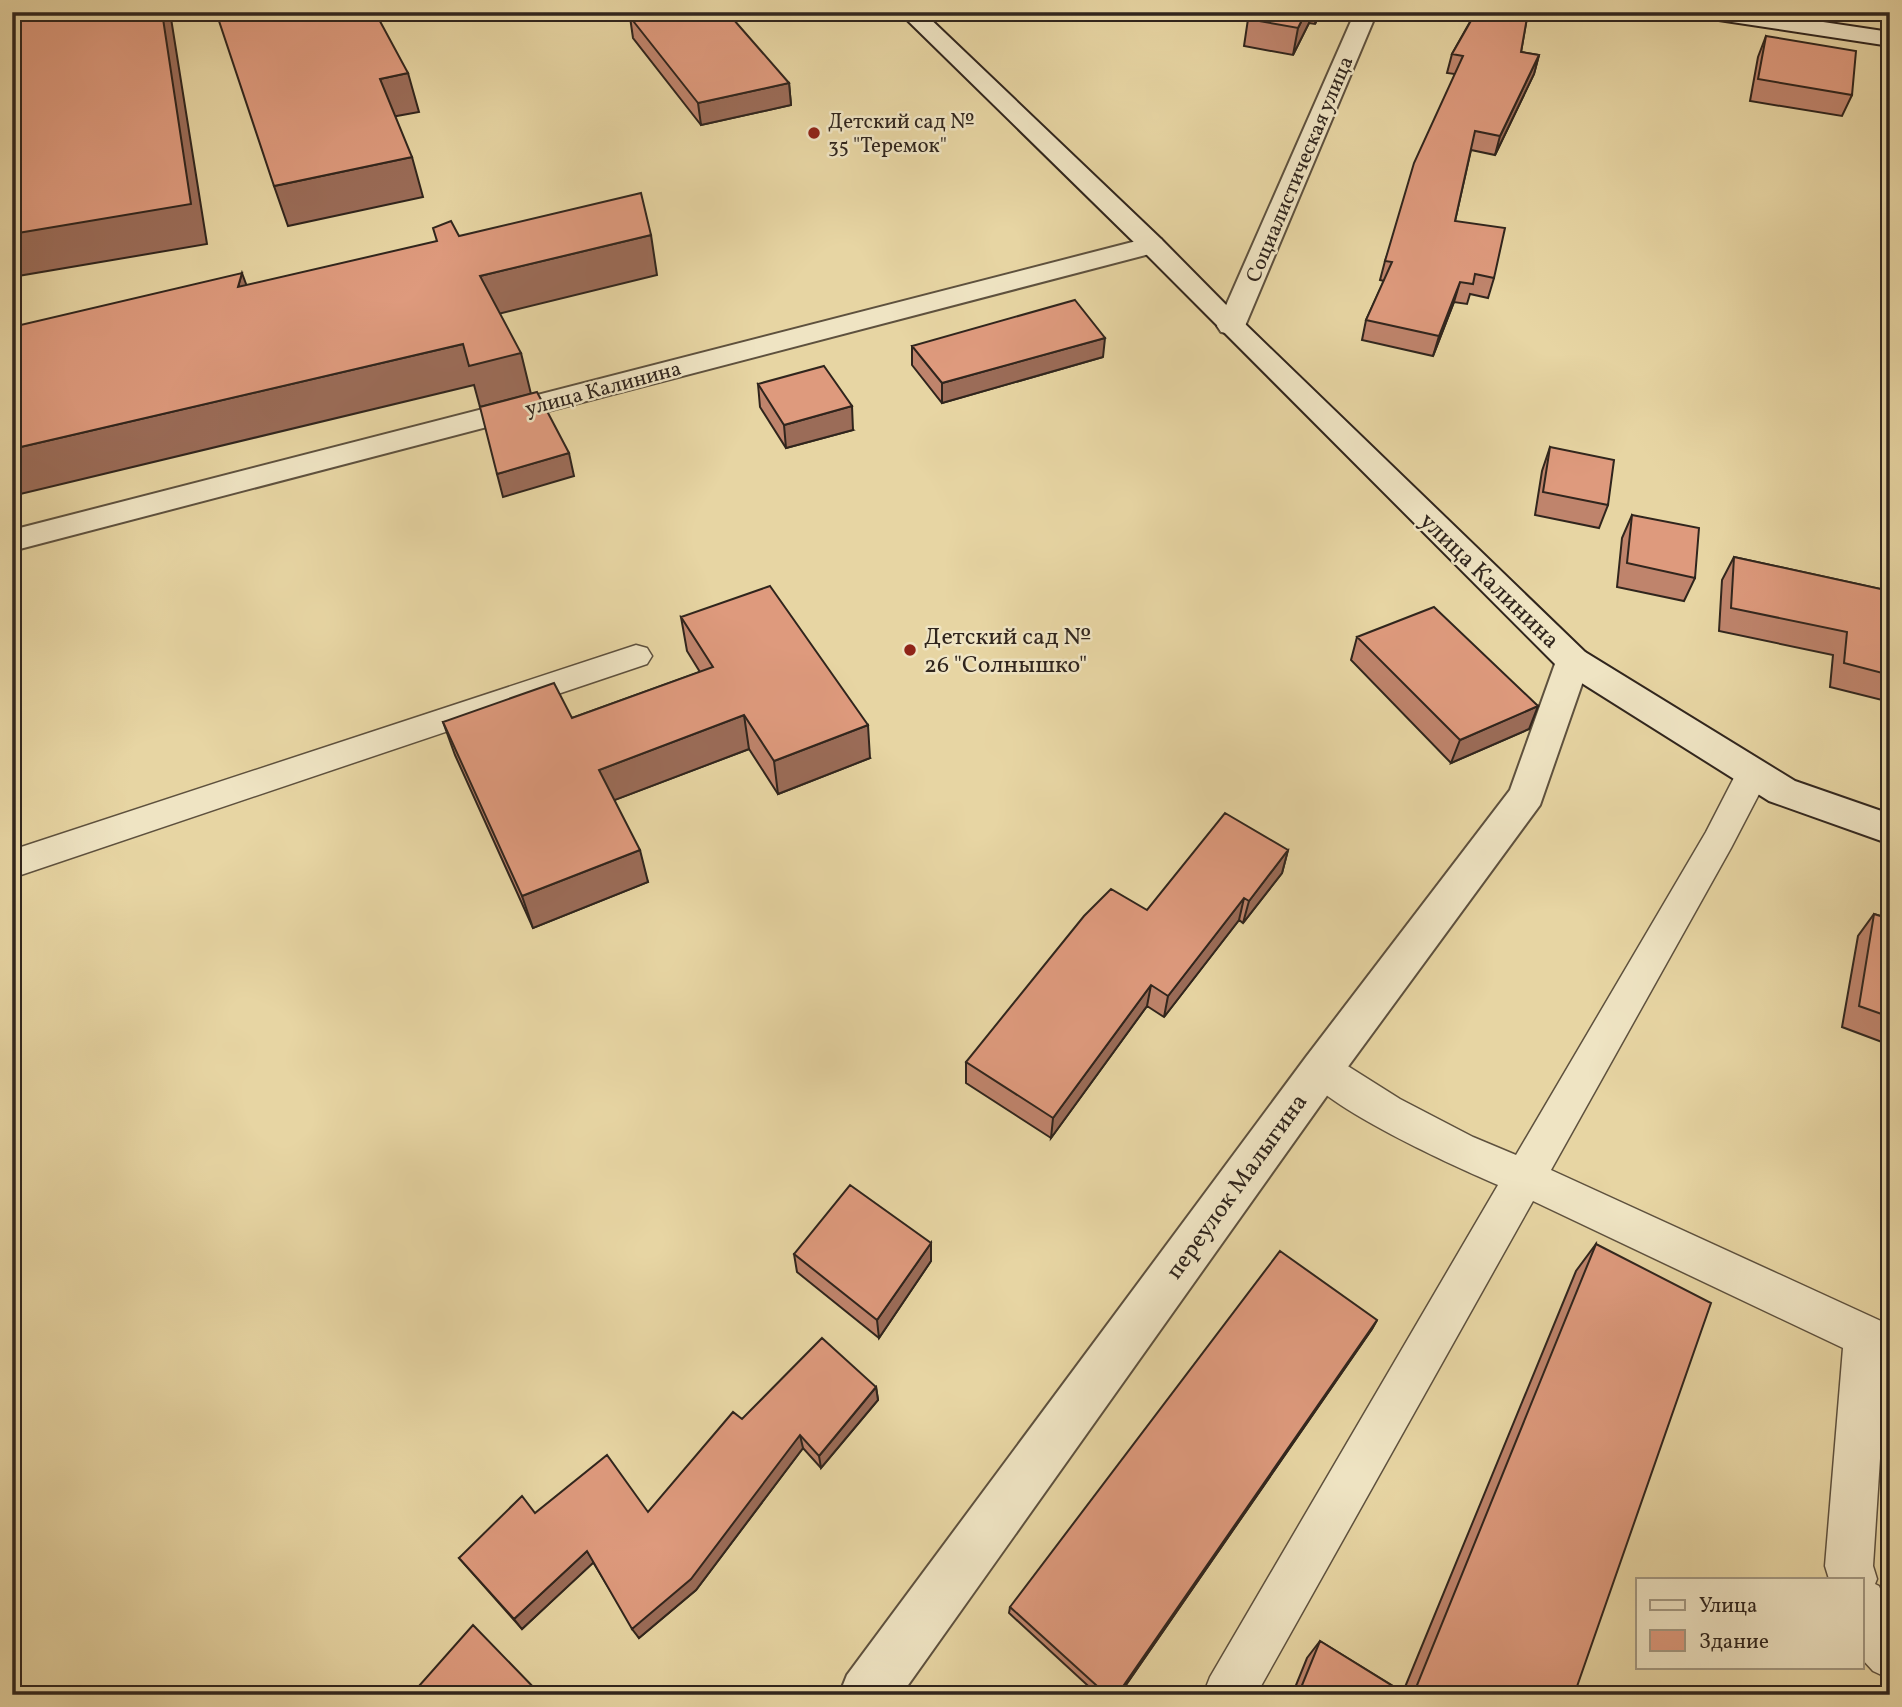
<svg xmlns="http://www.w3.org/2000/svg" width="1902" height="1707" font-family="Vollkorn,serif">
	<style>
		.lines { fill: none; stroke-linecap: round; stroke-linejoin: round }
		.lane-casing { stroke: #5e513e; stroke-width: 3 }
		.street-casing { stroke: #5e513e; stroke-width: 4 }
		.secondary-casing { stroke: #30251d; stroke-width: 4 }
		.lane { fill: #efe4c3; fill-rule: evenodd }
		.street { fill: #efe4c3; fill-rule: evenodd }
		.secondary { fill: #efe4c3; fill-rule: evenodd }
		.wall { fill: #bf846c; stroke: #30251d; stroke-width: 2 }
		.shaded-wall { fill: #9b6c58; stroke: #30251d; stroke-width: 2 }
		.building { fill: #de9a7d; stroke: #30251d; stroke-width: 2 }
		.poi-dot { fill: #8f2418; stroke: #efe4c3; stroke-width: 2.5 }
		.labels { text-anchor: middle; stroke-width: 5; stroke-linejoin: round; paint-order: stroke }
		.far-poi-label { font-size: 21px; fill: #30251d; stroke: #efe4c3; text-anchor: start }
		.far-street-label { font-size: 21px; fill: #30251d; stroke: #efe4c3 }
		.street-label { font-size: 24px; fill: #30251d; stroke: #efe4c3 }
		.poi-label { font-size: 24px; fill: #30251d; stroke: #efe4c3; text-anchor: start }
	</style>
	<rect width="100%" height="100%" fill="#e7d5a3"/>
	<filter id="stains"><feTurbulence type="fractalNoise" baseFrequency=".00286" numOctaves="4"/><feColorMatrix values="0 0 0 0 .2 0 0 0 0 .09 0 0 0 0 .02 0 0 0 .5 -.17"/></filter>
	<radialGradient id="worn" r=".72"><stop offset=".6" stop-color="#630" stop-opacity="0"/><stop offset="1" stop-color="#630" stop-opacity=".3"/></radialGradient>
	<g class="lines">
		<g class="lane-casing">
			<path id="lane" d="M636 645 647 648 652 656 647 664 12 878V850Z
				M1753 761 1765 764 1770 773 1731 848 1551 1170 1881 1321 1888 1336 1873 1566 1877 1579 1875 1584 1879 1586 1890 1613V1679L1873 1671 1862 1659V1579H1829L1825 1566 1843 1348 1533 1201 1256 1695H1203L1210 1677 1498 1185C1458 1168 1318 1105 1302 1070L1307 1058 1321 1053 1335 1058 1400 1099 1473 1137 1516 1155 1706 832 1741 764Z"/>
		</g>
		<g class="street-casing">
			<path id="street" d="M1355 12H1377L1245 326 1241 332 1231 334 1221 332 1217 326Z
				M1152 237 1161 239 1165 245 1161 251 12 551V530Z
				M1573 649 1585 652 1590 661 1540 805 1336 1083 901 1695H839L847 1675 1306 1057 1510 790 1556 661 1561 652Z"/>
		</g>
		<g class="secondary-casing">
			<path id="secondary" d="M899 12H923L1161 239 1241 320 1585 652 1795 781 1890 814V844L1769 801 1561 670 1143 251Z
				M1701 12H1757L1890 32V46L1712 19 1704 17Z"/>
		</g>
		<use href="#lane" class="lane"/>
		<use href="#street" class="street"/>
		<use href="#secondary" class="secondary"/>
	</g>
	<path class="wall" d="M1238 12H1321L1315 24 1309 23 1293 55 1244 46 1248 19 1251 14Z
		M1471 12H1528L1521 52 1539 55 1534 74 1495 155 1471 150 1455 221 1494 278 1488 298 1470 294 1467 304 1454 302 1433 356 1362 340 1366 320 1384 281 1380 280 1385 261 1455 74 1447 73 1452 54 1475 13Z
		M630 17 789 83 791 105 701 125 633 38Z
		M1766 36 1852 95 1842 116 1750 101 1758 57Z
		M912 346 1103 357 942 403 912 365Z
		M758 384 853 430 786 448 760 407Z
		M1550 447 1608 505 1599 528 1535 515 1542 471Z
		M1632 515 1695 578 1684 601 1617 587 1622 538Z
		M1734 557 1890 591V702L1830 687 1833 655 1719 631 1722 580Z
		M681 617 870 758 778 794 749 749 614 800 648 882 533 928 455 755 443 722 572 718 700 672 687 651Z
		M1357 637 1538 706 1529 729 1451 763 1351 660Z
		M1288 850 1282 873 1243 923 1239 920 1164 1017 1147 1006 1051 1138 966 1083V1062L1147 910Z
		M1874 914 1890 919V1045L1842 1027 1858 936Z
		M931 1243V1261L879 1338 797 1272 794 1254Z
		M1596 1244 1574 1695H1292L1307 1658 1320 1641 1403 1692 1576 1271Z
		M1377 1320 1372 1329 1119 1695H1098L1009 1613 1010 1607Z
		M876 1387 878 1400 821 1468 803 1448 696 1590 639 1638 593 1562 522 1629 459 1558 535 1513 648 1512 742 1419Z"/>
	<path class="shaded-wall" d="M162 12H170L207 244 12 277V234Z
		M1306 12H1311L1309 23 1293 55 1298 28Z
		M1317 12H1321L1315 24Z
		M1539 55 1534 74 1495 155 1500 136Z
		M408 73 419 112 391 117 380 79Z
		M789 83 791 105 701 125 698 103Z
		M412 157 423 197 288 226 274 186Z
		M651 235 657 275 490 316 480 276Z
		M242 273 257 314 238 287Z
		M1460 282 1454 302 1433 356 1439 336Z
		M1105 338 1103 357 942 403V383Z
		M463 344 521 353 531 394 480 407 474 385 12 496V449Z
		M852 406 853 430 786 448 784 425Z
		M569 453 574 476 503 497 497 474Z
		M1538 706 1529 729 1451 763 1460 740Z
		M744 715 749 749 607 803 599 770Z
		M868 725 870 758 778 794 774 761Z
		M640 850 648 882 533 928 522 896Z
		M1288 850 1282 873 1243 923 1249 901Z
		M1244 898 1239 920 1164 1017 1168 996Z
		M1151 985 1147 1006 1051 1138 1053 1118Z
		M931 1243V1261L879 1338 877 1320Z
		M1377 1320 1372 1329 1119 1695H1117Z
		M876 1387 878 1400 821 1468 819 1456Z
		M800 1435 803 1448 696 1590 639 1638 632 1629Z
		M587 1551 594 1562 522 1629 514 1619Z"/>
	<path class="building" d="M12 12H162L191 204 12 234Z
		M216 12H375L408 73 380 79 412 157 274 186Z
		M654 12H727L789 83 698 103 630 17Z
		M1252 12H1306L1298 28 1248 19Z
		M1476 12H1528L1521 52 1539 55 1500 136 1475 131 1455 221 1505 228 1494 278 1475 274 1473 284 1460 282 1439 336 1366 320 1392 262 1385 261 1414 163 1463 56 1452 54Z
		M1766 36 1856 51 1852 95 1758 79Z
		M641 193 651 235 480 276 521 353 469 366 463 344 12 449V327L242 273 238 287 437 241 433 228 451 221 459 236Z
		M1075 300 1105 338 942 383 912 346Z
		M824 366 852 406 784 425 758 384Z
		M537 392 569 453 497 474 480 407Z
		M1550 447 1614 460 1608 505 1543 492Z
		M1632 515 1699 528 1695 578 1627 563Z
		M1734 557 1890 591V675L1844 663 1847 632 1731 608Z
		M770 586 868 725 774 761 744 715 599 770 640 850 522 896 443 722 554 683 572 718 713 667 681 617Z
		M1434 607 1538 706 1460 740 1357 637Z
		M1225 813 1288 850 1249 901 1244 898 1168 996 1151 985 1053 1118 966 1062 1084 916 1111 889 1147 910Z
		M1874 914 1890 919V1017L1859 1006Z
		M850 1185 931 1243 877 1320 794 1254Z
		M1596 1244 1711 1303 1574 1695H1413Z
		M1280 1251 1377 1320 1117 1695H1107L1010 1607Z
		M822 1338 876 1387 819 1456 800 1435 691 1579 632 1629 587 1551 514 1619 459 1558 522 1496 535 1513 607 1455 648 1512 733 1412 742 1419Z
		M473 1625 541 1695H411Z
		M1320 1641 1407 1695H1298Z"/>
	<g class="poi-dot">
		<circle cx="814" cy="133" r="7"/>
		<circle cx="910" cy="650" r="7"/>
	</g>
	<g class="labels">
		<g class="far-poi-label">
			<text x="828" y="128">Детский сад №<tspan x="828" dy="24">35 "Теремок"</tspan></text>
		</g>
		<g class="far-street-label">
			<text transform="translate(1299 169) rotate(-67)" y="7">Социалистическая улица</text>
			<text transform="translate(603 388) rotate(-15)" y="7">улица Калинина</text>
		</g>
		<g class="street-label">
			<text transform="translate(1490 580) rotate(44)" y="8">улица Калинина</text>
			<text transform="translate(1236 1186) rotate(-54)" y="8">переулок Малыгина</text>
		</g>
		<g class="poi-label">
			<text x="924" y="644">Детский сад №<tspan x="924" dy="28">26 "Солнышко"</tspan></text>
		</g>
	</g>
	<rect width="1902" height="1707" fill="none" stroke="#e7d5a3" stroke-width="42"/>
	<rect x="14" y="14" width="1874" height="1679" fill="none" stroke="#30251d" stroke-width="3.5"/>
	<rect x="21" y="21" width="1860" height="1665" fill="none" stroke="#30251d" stroke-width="2"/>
	<rect x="1636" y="1578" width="228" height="91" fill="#efe4c3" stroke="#a39881" stroke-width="2"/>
	<rect x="1650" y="1600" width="35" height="10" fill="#efe4c3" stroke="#a39881" stroke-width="2"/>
	<text x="1699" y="1612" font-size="21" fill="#30251d">Улица</text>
	<rect x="1650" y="1630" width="35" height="21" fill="#de9a7d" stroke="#a39881" stroke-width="2"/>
	<text x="1699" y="1648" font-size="21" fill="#30251d">Здание</text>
	<rect width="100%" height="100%" filter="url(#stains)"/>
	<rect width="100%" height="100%" fill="url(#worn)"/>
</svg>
